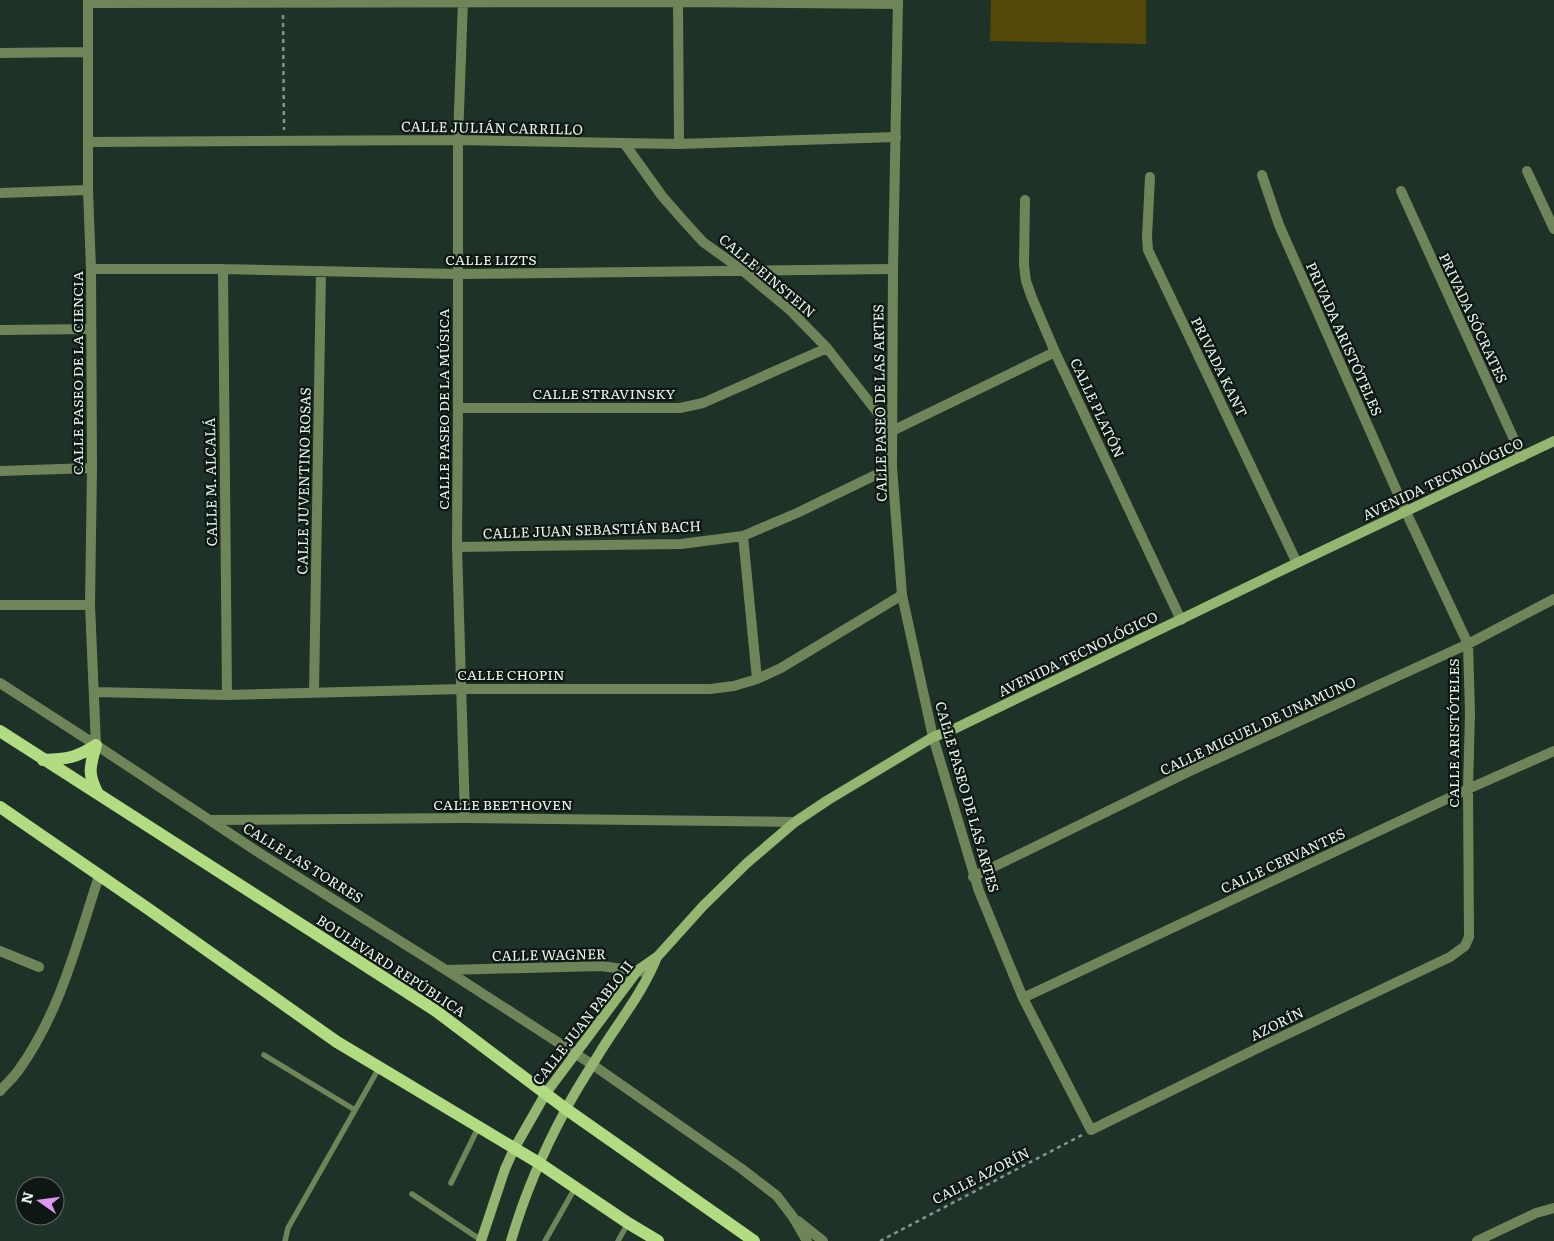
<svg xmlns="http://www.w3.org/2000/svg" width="1554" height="1241" font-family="Literata,serif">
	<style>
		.green { fill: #534808 }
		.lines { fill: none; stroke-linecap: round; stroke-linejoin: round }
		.path { stroke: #85968d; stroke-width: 2.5; stroke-dasharray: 4 4; stroke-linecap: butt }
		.service { stroke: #70845a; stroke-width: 5.5 }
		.minor { stroke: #70845a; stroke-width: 10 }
		.tertiary { stroke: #70845a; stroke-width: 10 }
		.secondary { stroke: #95b671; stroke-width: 10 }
		.primary { stroke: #b2dc82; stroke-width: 12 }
		.labels { text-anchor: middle; stroke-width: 4.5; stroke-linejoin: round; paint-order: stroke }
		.street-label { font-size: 14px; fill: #e9f6ef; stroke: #0f1713 }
	</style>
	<rect width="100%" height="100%" fill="#1e3227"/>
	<path class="green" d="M991 0H1146V44L990 41Z"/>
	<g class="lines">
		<path class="path" d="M283 15 284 130
			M880 1241 1082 1135"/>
		<path class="service" d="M264 1055 355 1110
			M451 1183 478 1128
			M412 1194 481 1240
			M285 1241 288 1228 379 1068
			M545 1241 575 1188
			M618 1241 628 1223"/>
		<path class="minor" d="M88 0V190L91 269 92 468 90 605 96 745
			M463 0 458 140V408L457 547 465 818
			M678 0 679 144
			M88 3 678 2 898 4
			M0 53 88 52
			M89 142 458 140 679 144 896 137
			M624 143 662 196 683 220 703 242 742 270 791 311 827 348 892 431 1055 352
			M1527 171 1554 229
			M1150 177 1147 237 1148 250 1297 563
			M1401 191 1522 457
			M0 193 88 190
			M1025 200 1024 265 1026 281 1032 298 1055 352 1181 620
			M91 269H223L457 274 893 269
			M223 269 227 695
			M0 330 91 329
			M458 408H680L703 403 827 348
			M0 471 92 468
			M743 536 757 679
			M457 547 681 544 743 536 797 513 892 467
			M0 605H90
			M0 683 96 745 261 854 446 970 593 1065 742 1169 777 1196 793 1217 807 1241
			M95 692 227 695 462 689H710L734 686 757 679 781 668 902 595
			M314 692 321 271
			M933 737 979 891 1023 998 1091 1130 1260 1047 1450 957 1465 946 1469 937 1468 789 1470 713 1468 644 1406 512 1279 225 1262 175
			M210 820 465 818 795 822
			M973 877 1190 771 1468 644 1554 599
			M0 951 39 967
			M446 970 601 966 645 972
			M1023 998 1468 789 1554 751
			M0 1091C6 1084 13 1078 18 1071 60 1013 77 943 99 876
			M798 1221 823 1241
			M1477 1241 1536 1213 1554 1208"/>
		<path class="tertiary" d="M898 0 893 269 892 467 902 595 933 737"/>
		<path class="secondary" d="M481 1241 505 1169 514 1149 546 1093 638 970 658 956 703 906 747 863 795 822 828 800 933 737 952 730 1297 563 1554 441
			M511 1241C524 1196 543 1152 565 1111 576 1089 590 1069 602 1049 621 1019 644 990 657 957"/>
		<path class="primary" d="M0 731 436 1011 566 1109 754 1241
			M96 745C90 767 87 773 98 794
			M43 760C67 759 76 758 96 745
			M0 807 147 908 337 1042 539 1163 628 1223 658 1241"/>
	</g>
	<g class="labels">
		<g class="street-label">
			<text transform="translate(492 128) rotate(1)" y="5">CALLE JULIÁN CARRILLO</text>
			<text x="491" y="265">CALLE LIZTS</text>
			<text transform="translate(767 276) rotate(40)" y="5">CALLE EINSTEIN</text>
			<text transform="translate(1473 318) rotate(65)" y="5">PRIVADA SÓCRATES</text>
			<text transform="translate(1344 339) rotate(66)" y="5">PRIVADA ARISTÓTELES</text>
			<text transform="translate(1219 367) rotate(64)" y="5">PRIVADA KANT</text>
			<text transform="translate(78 373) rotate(-90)" y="5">CALLE PASEO DE LA CIENCIA</text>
			<text x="604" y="399">CALLE STRAVINSKY</text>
			<text transform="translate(880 403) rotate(-91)" y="5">CALLE PASEO DE LAS ARTES</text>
			<text transform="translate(1097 408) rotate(65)" y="5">CALLE PLATÓN</text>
			<text transform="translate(444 409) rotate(-90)" y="5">CALLE PASEO DE LA MÚSICA</text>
			<text transform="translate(1443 479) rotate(-25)" y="5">AVENIDA TECNOLÓGICO</text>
			<text transform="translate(304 481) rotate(-89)" y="5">CALLE JUVENTINO ROSAS</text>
			<text transform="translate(211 482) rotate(-91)" y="5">CALLE M. ALCALÁ</text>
			<text transform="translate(592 530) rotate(-2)" y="5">CALLE JUAN SEBASTIÁN BACH</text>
			<text transform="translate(1078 654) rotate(-26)" y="5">AVENIDA TECNOLÓGICO</text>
			<text x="511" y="680">CALLE CHOPIN</text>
			<text transform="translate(1258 726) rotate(-25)" y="5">CALLE MIGUEL DE UNAMUNO</text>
			<text transform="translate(1454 733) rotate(-90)" y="5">CALLE ARISTÓTELES</text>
			<text transform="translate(967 797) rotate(74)" y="5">CALLE PASEO DE LAS ARTES</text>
			<text x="503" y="810">CALLE BEETHOVEN</text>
			<text transform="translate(1283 861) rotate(-25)" y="5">CALLE CERVANTES</text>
			<text transform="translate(303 863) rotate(32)" y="5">CALLE LAS TORRES</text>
			<text transform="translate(549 955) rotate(-1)" y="5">CALLE WAGNER</text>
			<text transform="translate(391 966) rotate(33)" y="5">BOULEVARD REPÚBLICA</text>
			<text transform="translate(583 1023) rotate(-52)" y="5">CALLE JUAN PABLO II</text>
			<text transform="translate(1277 1024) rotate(-26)" y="5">AZORÍN</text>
			<text transform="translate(981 1176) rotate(-27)" y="5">CALLE AZORÍN</text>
		</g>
	</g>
	<g transform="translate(40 1201) rotate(284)"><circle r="24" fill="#0f1713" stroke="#66706b"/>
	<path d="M0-4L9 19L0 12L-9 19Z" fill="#de98f2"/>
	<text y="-8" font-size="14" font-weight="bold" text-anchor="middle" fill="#e9f6ef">N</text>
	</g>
</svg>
